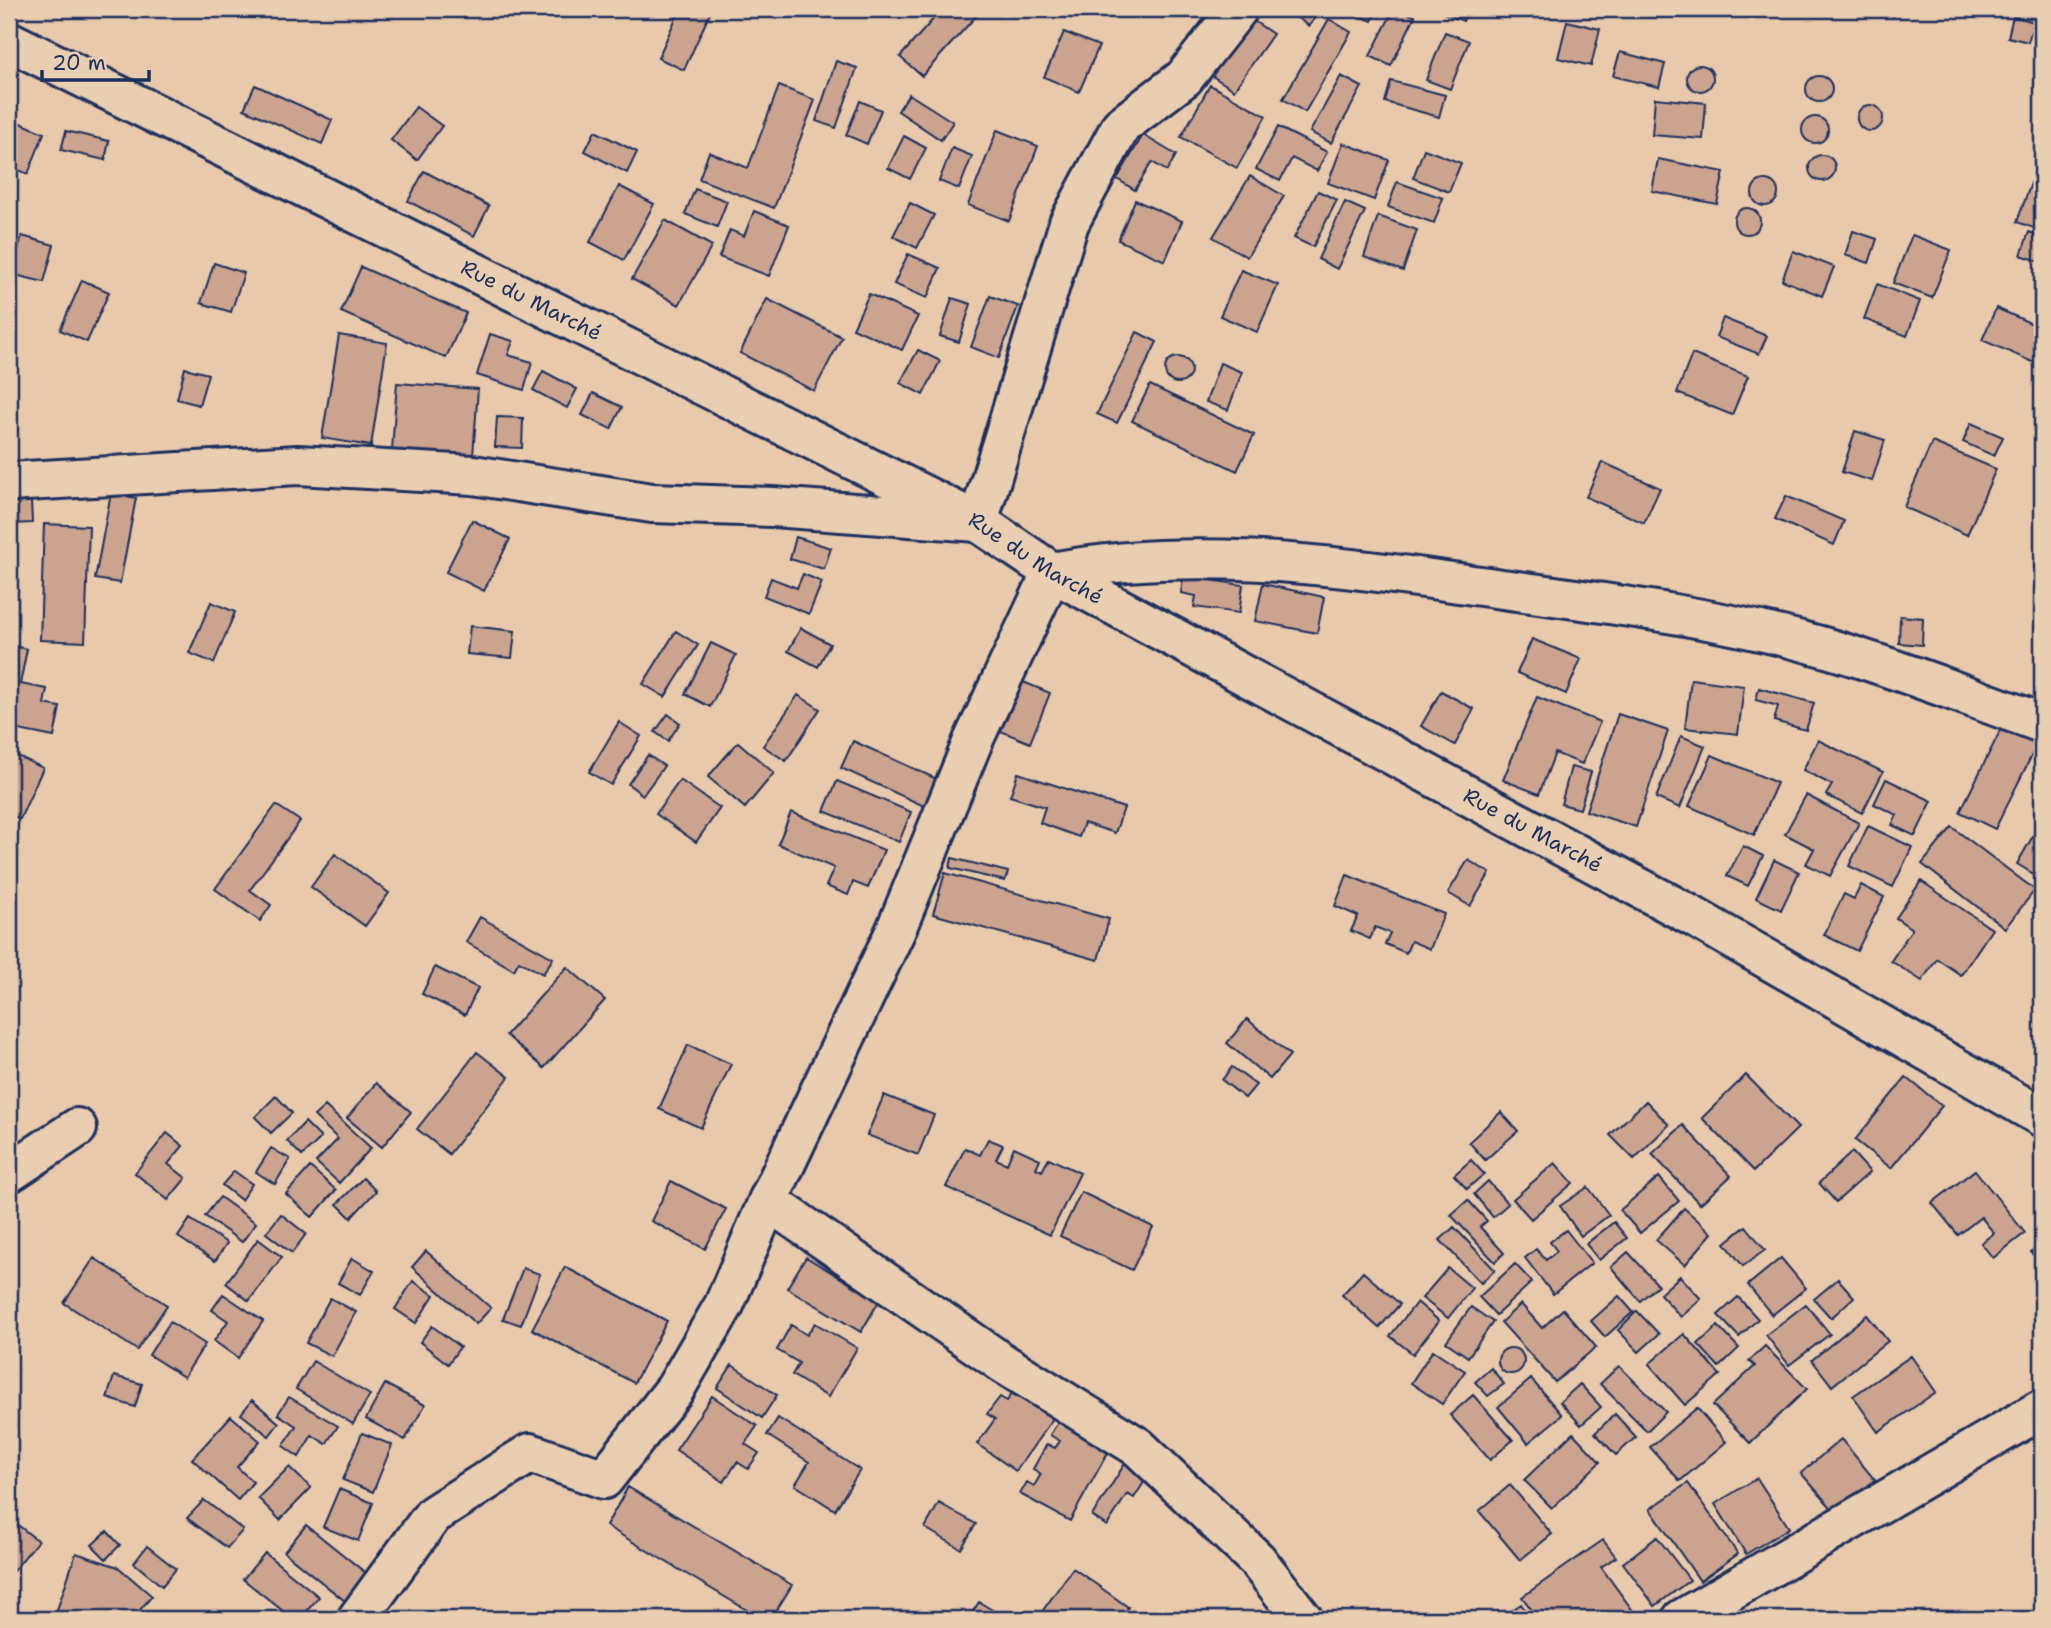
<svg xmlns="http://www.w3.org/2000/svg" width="2051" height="1628" font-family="'Shantell Sans',sans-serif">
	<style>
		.building { fill: #cca38e; stroke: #1b2f5e; stroke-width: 2 }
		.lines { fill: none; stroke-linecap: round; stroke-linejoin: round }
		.minor-casing { stroke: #1b2f5e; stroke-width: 44 }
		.minor { stroke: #eaceb1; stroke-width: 38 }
		.labels { text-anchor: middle; stroke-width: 5; stroke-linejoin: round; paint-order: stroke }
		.street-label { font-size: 21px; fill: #1b2f5e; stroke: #eaceb1 }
	</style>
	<rect width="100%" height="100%" fill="#e9c9ab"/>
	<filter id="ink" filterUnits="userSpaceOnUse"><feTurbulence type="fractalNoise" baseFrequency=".0143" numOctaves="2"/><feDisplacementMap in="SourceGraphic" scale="14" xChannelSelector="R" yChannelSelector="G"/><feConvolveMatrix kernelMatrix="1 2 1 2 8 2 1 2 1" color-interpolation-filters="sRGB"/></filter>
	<g filter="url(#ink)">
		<path class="building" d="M680 9 711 11 684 70 658 58Z
			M942 9H970L977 15 922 76 900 57Z
			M1195 9H1221L1212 21Z
			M1285 9H1321L1309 26Z
			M1344 9H1378L1372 21Z
			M1394 9 1415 16 1391 66 1370 56Z
			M1442 9H1468L1463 21 1441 12Z
			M1866 9H1896L1894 16Z
			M2013 16 2034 22 2028 42 2008 37Z
			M1248 17 1273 34 1234 90 1209 74Z
			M1329 19 1351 32 1305 112 1283 99Z
			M1567 21 1600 29 1591 66 1558 58Z
			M1064 32 1099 46 1079 92 1044 77Z
			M1445 32 1469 41 1450 89 1426 80Z
			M1620 52 1665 64 1659 87 1613 76Z
			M836 61 857 68 836 128 816 121Z
			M1687 78a13 13 0 1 1 26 0a13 13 0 1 1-26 0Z
			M1806 89a13 13 0 1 1 26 0a13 13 0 1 1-26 0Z
			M1341 76 1362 87 1331 143 1310 132Z
			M1391 81 1445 95 1439 117 1385 102Z
			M255 85 332 120 322 144 244 109Z
			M1210 85 1266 116 1237 168 1181 137Z
			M779 86 815 100 774 208 699 179 709 152 748 168Z
			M909 94 953 122 941 140 898 111Z
			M1655 98 1706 103 1703 139 1652 135Z
			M860 101 881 110 867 144 846 135Z
			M1857 118a13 13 0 1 1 26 0a13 13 0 1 1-26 0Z
			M416 107 442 126 417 160 391 140Z
			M1802 130a13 13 0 1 1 26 0a13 13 0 1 1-26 0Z
			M9 118 44 133 28 174 9 166Z
			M1278 127 1327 152 1317 171 1292 158 1280 181 1256 169Z
			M997 130 1038 146 1009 221 968 205Z
			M66 131 109 141 105 160 61 150Z
			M595 131 637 152 627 173 585 151Z
			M1143 135 1176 155 1167 171 1152 162 1135 190 1117 179Z
			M904 136 926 148 910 179 888 168Z
			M1343 143 1389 160 1374 200 1328 183Z
			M952 148 972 156 959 189 939 181Z
			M1424 149 1461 163 1449 192 1413 178Z
			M2042 153V231L2017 222Z
			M1809 168a13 13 0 1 1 26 0a13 13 0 1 1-26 0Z
			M1658 159 1724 172 1717 204 1652 191Z
			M424 171 489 206 474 236 408 201Z
			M1250 176 1284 196 1247 257 1213 237Z
			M1752 193a13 13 0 1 1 26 0a13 13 0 1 1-26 0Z
			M1397 182 1443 198 1434 223 1388 207Z
			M619 186 654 204 624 260 590 242Z
			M695 189 727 201 717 227 685 214Z
			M1318 191 1337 200 1313 247 1294 238Z
			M1135 200 1182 221 1165 261 1118 240Z
			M1345 202 1365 211 1337 269 1318 259Z
			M910 203 934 215 917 248 893 236Z
			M1734 221a13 13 0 1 1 26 0a13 13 0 1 1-26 0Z
			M754 211 789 225 769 276 719 257 730 230 744 236Z
			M1378 216 1417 230 1403 271 1364 257Z
			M665 220 712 246 679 305 632 279Z
			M1853 231 1877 239 1869 263 1845 255Z
			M2029 232 2042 237V262L2021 255Z
			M1912 235 1951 250 1932 298 1893 283Z
			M22 236 54 245 44 282 11 274Z
			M1793 251 1834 267 1822 296 1782 280Z
			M908 254 940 268 927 298 894 284Z
			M214 263 244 273 231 312 201 303Z
			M361 267 466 313 446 358 341 312Z
			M1241 270 1278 285 1257 332 1220 316Z
			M82 280 109 292 87 342 60 330Z
			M1877 284 1920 301 1907 336 1864 319Z
			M869 294 918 316 902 350 853 328Z
			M990 296 1018 306 999 358 971 347Z
			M952 298 971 304 959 342 940 336Z
			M767 299 842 337 814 391 740 353Z
			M1996 308 2042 328V366L1982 340Z
			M1723 318 1767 336 1759 354 1716 337Z
			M1137 332 1157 342 1117 423 1097 414Z
			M490 334 513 341 508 355 532 362 524 390 477 375Z
			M339 335 387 343 371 446 322 438Z
			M918 350 940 361 923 395 900 383Z
			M1692 354 1748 376 1732 415 1677 393Z
			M1165 370a13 13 0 1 1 26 0a13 13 0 1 1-26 0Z
			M1220 363 1242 372 1228 410 1206 402Z
			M185 368 208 374 199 405 177 399Z
			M543 371 577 389 567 408 533 390Z
			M397 383 478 389 473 456 392 450Z
			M1150 385 1254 435 1237 471 1132 421Z
			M593 393 622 407 611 429 582 415Z
			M497 417 523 418 522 448 495 447Z
			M1971 423 2003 437 1994 456 1963 442Z
			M1855 431 1885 440 1872 481 1842 472Z
			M1932 442 1996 469 1967 535 1904 507Z
			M1602 462 1660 488 1644 523 1586 497Z
			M111 493 136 498 120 583 95 579Z
			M1786 496 1844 521 1834 545 1775 519Z
			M9 500H31L32 523 9 524Z
			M472 520 510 539 484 591 446 572Z
			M44 524 89 526 85 642 40 640Z
			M796 537 831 548 824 569 790 559Z
			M803 574 822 582 809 614 764 596 771 578 797 588Z
			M1183 576 1243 585 1239 613 1194 607 1196 596 1181 593Z
			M1263 584 1324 597 1317 633 1255 621Z
			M211 602 235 612 214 663 189 653Z
			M1900 616 1923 618 1922 645 1899 643Z
			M470 626 515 631 512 658 467 654Z
			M801 628 830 644 818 667 788 651Z
			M676 631 698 645 665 697 643 684Z
			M1532 639 1581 659 1566 694 1517 673Z
			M711 643 736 655 710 707 685 694Z
			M9 645 27 649 20 684 47 689 44 704 60 707 54 737 9 728Z
			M1016 679 1050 693 1030 743 996 729Z
			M1691 679 1744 686 1738 734 1685 728Z
			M1759 688 1814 703 1806 730 1774 721 1778 706 1756 700Z
			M1441 691 1474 709 1455 745 1421 726Z
			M798 695 820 709 786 761 763 746Z
			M1537 697 1600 722 1582 764 1555 753 1539 794 1503 780Z
			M668 714 680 723 668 741 655 732Z
			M1618 714 1668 731 1636 827 1586 811Z
			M2005 721 2040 739 1995 829 1960 812Z
			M619 722 641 736 611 785 589 772Z
			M1681 736 1705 746 1680 808 1656 798Z
			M1818 740 1883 772 1862 813 1826 795 1832 785 1803 770Z
			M853 741 939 780 926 807 841 768Z
			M738 742 774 773 745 808 708 777Z
			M9 752 43 768 20 819 9 814Z
			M648 755 664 766 643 795 628 784Z
			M1712 755 1777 783 1754 835 1689 806Z
			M1571 767 1591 772 1580 809 1561 804Z
			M1018 773 1124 808 1115 833 1084 823 1079 837 1040 823 1045 807 1010 796Z
			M1886 779 1932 801 1915 836 1892 825 1897 815 1874 804Z
			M680 780 720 808 696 842 656 814Z
			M837 781 911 812 899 842 824 811Z
			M1806 795 1859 823 1830 876 1806 864 1814 849 1785 834Z
			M276 805 300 821 250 890 271 905 260 921 215 889Z
			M791 812 884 850 868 888 853 882 848 895 826 886 834 868 778 844Z
			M2042 820V879L2017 864Z
			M1868 826 1912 847 1893 887 1849 866Z
			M1952 827 2035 890 2005 928 1922 864Z
			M1743 846 1763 856 1748 886 1727 876Z
			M335 854 389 893 365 926 311 887Z
			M952 858 1008 872 1005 881 950 868Z
			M1468 860 1490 873 1470 906 1448 893Z
			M1774 860 1799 872 1781 910 1756 898Z
			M945 873 1109 919 1098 960 933 914Z
			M1347 875 1444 914 1430 949 1411 941 1406 953 1385 944 1390 933 1375 927 1370 939 1351 931 1358 916 1335 906Z
			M1921 881 1992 929 1961 975 1937 959 1922 981 1891 961 1912 929 1896 918Z
			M1861 885 1884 897 1857 951 1824 935 1844 894 1854 899Z
			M480 917 553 958 543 974 519 961 514 970 466 942Z
			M435 967 478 988 465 1015 422 994Z
			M567 967 605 1000 544 1068 506 1035Z
			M1247 1019 1290 1055 1270 1079 1227 1043Z
			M688 1045 731 1064 701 1128 659 1109Z
			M477 1052 509 1077 449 1154 417 1129Z
			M1232 1067 1256 1085 1245 1098 1222 1080Z
			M1746 1075 1798 1128 1754 1171 1702 1118Z
			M1906 1077 1942 1106 1891 1168 1855 1140Z
			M376 1083 411 1112 382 1147 347 1118Z
			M884 1095 934 1115 918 1155 867 1135Z
			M276 1096 292 1113 271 1133 255 1117Z
			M1646 1101 1669 1125 1634 1159 1610 1135Z
			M325 1106 371 1148 339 1183 316 1162 338 1139 314 1116Z
			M1501 1112 1518 1131 1485 1160 1469 1142Z
			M305 1122 321 1138 302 1156 287 1141Z
			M1683 1125 1731 1176 1700 1204 1652 1154Z
			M167 1133 183 1146 168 1164 186 1178 168 1200 135 1173Z
			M988 1139 1003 1145 996 1159 1007 1164 1014 1147 1040 1159 1036 1168 1042 1171 1049 1158 1080 1173 1050 1235 946 1187 965 1148 980 1155Z
			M271 1148 290 1159 275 1184 256 1172Z
			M1852 1152 1870 1172 1836 1202 1819 1183Z
			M1471 1160 1484 1174 1467 1189 1454 1175Z
			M1555 1163 1573 1183 1531 1219 1513 1199Z
			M310 1167 336 1190 312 1217 286 1194Z
			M1975 1170 2025 1233 1993 1258 1981 1243 1994 1233 1981 1217 1958 1235 1932 1203Z
			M234 1171 252 1184 241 1200 222 1185Z
			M1659 1177 1679 1201 1640 1233 1620 1210Z
			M363 1178 376 1191 351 1218 337 1204Z
			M671 1181 726 1209 705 1249 651 1221Z
			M1488 1181 1508 1204 1493 1217 1474 1194Z
			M1588 1187 1609 1215 1581 1236 1560 1206Z
			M1081 1192 1153 1227 1132 1270 1060 1236Z
			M220 1197 256 1223 242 1242 205 1216Z
			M1468 1200 1487 1221 1480 1227 1504 1253 1495 1262 1451 1215Z
			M1684 1208 1712 1233 1685 1265 1656 1240Z
			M281 1214 306 1234 292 1253 266 1233Z
			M190 1219 227 1243 215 1261 178 1237Z
			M1614 1222 1627 1238 1599 1260 1586 1244Z
			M1746 1226 1765 1250 1743 1266 1725 1243Z
			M1454 1227 1495 1270 1481 1283 1440 1240Z
			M1566 1230 1592 1263 1553 1294 1525 1258 1536 1249 1546 1260 1557 1251 1550 1242Z
			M258 1239 282 1257 249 1301 226 1283Z
			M2042 1243V1265L2031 1252Z
			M426 1251 491 1308 476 1324 412 1267Z
			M1628 1252 1658 1285 1640 1301 1611 1267Z
			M806 1257 879 1301 861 1332 787 1288Z
			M94 1258 167 1305 137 1350 64 1303Z
			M352 1258 374 1271 360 1295 338 1283Z
			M1781 1258 1806 1288 1772 1315 1748 1285Z
			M1515 1264 1532 1282 1496 1315 1479 1297Z
			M565 1267 667 1321 634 1383 532 1329Z
			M523 1268 540 1274 521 1325 503 1319Z
			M1448 1268 1472 1288 1448 1318 1422 1298Z
			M1363 1272 1400 1304 1379 1328 1342 1295Z
			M1680 1276 1701 1299 1681 1317 1660 1294Z
			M1838 1279 1854 1297 1831 1318 1814 1299Z
			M413 1281 434 1295 416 1323 395 1309Z
			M223 1294 263 1321 238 1358 214 1341 228 1321 212 1310Z
			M1619 1296 1633 1312 1605 1337 1591 1321Z
			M1738 1297 1758 1319 1739 1337 1718 1315Z
			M330 1298 356 1312 332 1356 306 1343Z
			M1417 1302 1439 1321 1413 1354 1390 1336Z
			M1521 1304 1542 1328 1563 1309 1596 1347 1555 1382 1501 1322Z
			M1806 1304 1830 1334 1789 1365 1766 1335Z
			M1471 1307 1493 1322 1468 1357 1446 1342Z
			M1637 1311 1659 1334 1639 1352 1618 1330Z
			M1867 1315 1888 1341 1832 1386 1812 1360Z
			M170 1322 205 1344 184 1377 149 1355Z
			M815 1323 857 1348 828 1397 792 1375 799 1363 777 1350 791 1325 807 1335Z
			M432 1326 460 1347 448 1364 420 1342Z
			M1718 1326 1739 1348 1719 1367 1698 1344Z
			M1684 1334 1720 1375 1685 1405 1649 1364Z
			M1765 1346 1807 1389 1750 1443 1713 1405 1755 1366 1749 1361Z
			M1498 1361a13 13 0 1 1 26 0a13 13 0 1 1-26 0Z
			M1433 1350 1465 1371 1442 1404 1411 1383Z
			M1911 1356 1936 1392 1878 1432 1853 1396Z
			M313 1361 370 1395 353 1424 296 1389Z
			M732 1365 777 1395 762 1418 717 1388Z
			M1619 1366 1666 1412 1647 1431 1600 1384Z
			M1491 1368 1504 1384 1488 1396 1475 1382Z
			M114 1376 142 1384 135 1407 107 1398Z
			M1531 1379 1562 1415 1528 1443 1498 1407Z
			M1019 1383 1058 1411 1016 1471 977 1444 995 1419 987 1414 1000 1397 1007 1401Z
			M385 1384 425 1405 405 1440 366 1419Z
			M1580 1384 1601 1407 1581 1425 1560 1402Z
			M1473 1395 1513 1440 1490 1460 1450 1415Z
			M712 1396 757 1426 745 1444 759 1453 748 1469 737 1462 724 1482 676 1450Z
			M289 1397 338 1426 326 1444 312 1435 299 1457 283 1446 296 1426 278 1414Z
			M252 1400 279 1423 269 1436 241 1414Z
			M1697 1408 1726 1442 1680 1481 1650 1447Z
			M1615 1414 1636 1437 1616 1455 1595 1433Z
			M231 1416 260 1441 237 1467 253 1482 238 1500 192 1459Z
			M1061 1417 1112 1445 1070 1521 1020 1494 1027 1482 1034 1486 1041 1474 1033 1469 1047 1444 1055 1448 1060 1441 1050 1435Z
			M778 1418 860 1470 835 1510 795 1485 809 1462 767 1435Z
			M362 1433 392 1445 373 1492 343 1480Z
			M1573 1433 1600 1462 1552 1508 1524 1480Z
			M1841 1439 1875 1480 1835 1512 1801 1473Z
			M1126 1462 1148 1476 1134 1498 1127 1494 1107 1526 1092 1516Z
			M289 1467 311 1488 280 1520 258 1498Z
			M1757 1478 1789 1528 1746 1554 1715 1504Z
			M1688 1483 1738 1554 1700 1581 1650 1509Z
			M1510 1485 1552 1534 1520 1560 1479 1511Z
			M628 1487 792 1585 771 1619H762L606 1526Z
			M339 1489 373 1503 358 1541 323 1527Z
			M204 1500 243 1530 227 1548 187 1518Z
			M939 1503 976 1524 961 1549 925 1528Z
			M9 1518 38 1541 9 1576Z
			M306 1525 367 1574 345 1601 284 1552Z
			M107 1531 120 1545 106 1559 92 1545Z
			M1657 1537 1690 1580 1655 1606 1623 1563Z
			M1603 1540 1616 1557 1601 1567 1636 1615 1629 1619H1539L1522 1597Z
			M147 1546 176 1569 162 1586 134 1563Z
			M76 1553 118 1567 152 1596 132 1619H54Z
			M265 1553 319 1597 300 1619H293L243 1579Z
			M1073 1568 1128 1607 1121 1619H1044L1039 1616Z
			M979 1602 1007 1619H968Z
			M1521 1604 1532 1619H1499Z
			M164 1612 171 1619H156Z"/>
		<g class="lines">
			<g class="minor-casing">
				<g id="minor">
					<path id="s1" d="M9 41 978 522 1052 572 1694 917 2042 1117"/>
					<path d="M9 482 298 465 473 475 652 503 773 507 978 522 1069 223 1121 126 1184 78 1238 9"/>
					<path d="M9 1173 77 1128"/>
					<path d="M768 1201 1004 1364 1138 1447 1257 1560 1303 1619"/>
					<path d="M357 1619 433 1515 530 1453 604 1479 675 1389 724 1305 768 1201 895 932 973 741 1052 572C1183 547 1321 563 1452 582 1578 600 1705 613 1827 648 1900 669 1971 698 2042 723"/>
					<path d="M1682 1619 2042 1409"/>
				</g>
			</g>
			<use href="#minor" class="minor"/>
		</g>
	</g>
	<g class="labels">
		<g class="street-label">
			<text dy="7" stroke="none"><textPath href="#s1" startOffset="583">Rue du Marché</textPath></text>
			<text dy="7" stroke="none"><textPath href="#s1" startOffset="1150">Rue du Marché</textPath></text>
			<text dy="7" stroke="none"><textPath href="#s1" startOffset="1717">Rue du Marché</textPath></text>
		</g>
	</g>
	<rect width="2051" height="1628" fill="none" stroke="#eaceb1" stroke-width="35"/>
	<rect x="18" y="18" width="2016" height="1593" fill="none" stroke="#1b2f5e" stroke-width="2.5" filter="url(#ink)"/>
	<path d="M42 70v10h107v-10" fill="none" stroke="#1b2f5e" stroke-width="3.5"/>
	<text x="52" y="70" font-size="21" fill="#1b2f5e" stroke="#eaceb1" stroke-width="5" paint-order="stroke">20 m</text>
</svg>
